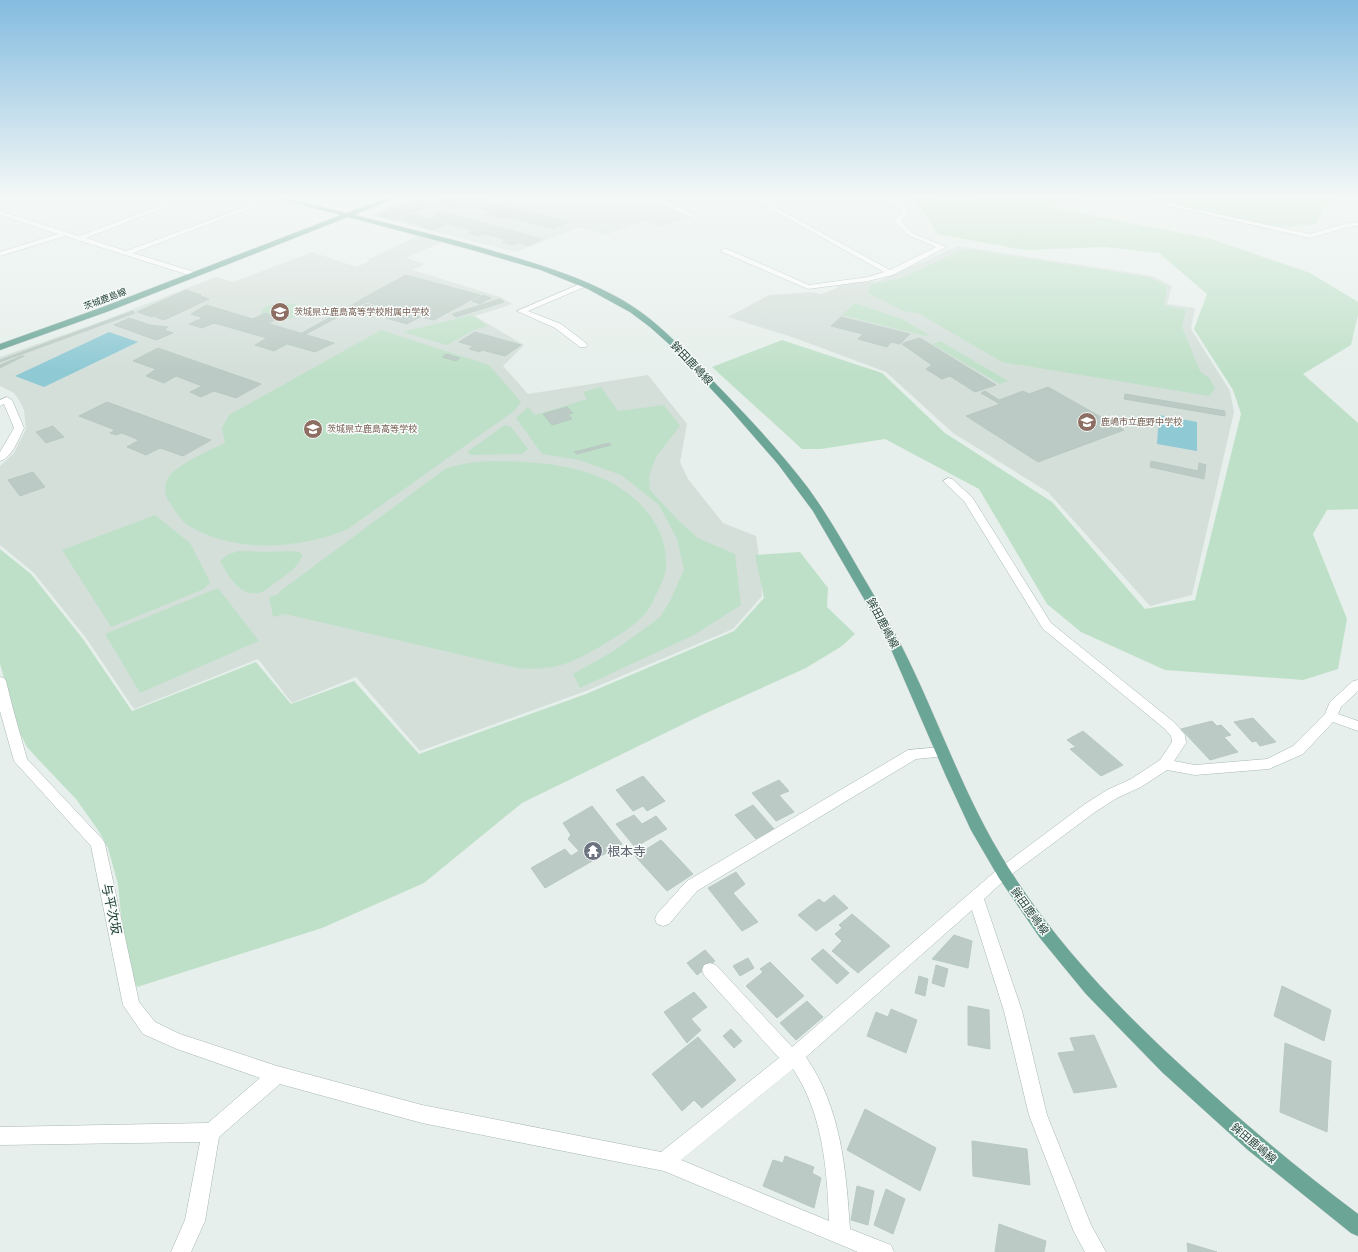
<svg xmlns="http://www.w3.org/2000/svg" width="1358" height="1252" font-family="Mulish,'Noto Sans JP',sans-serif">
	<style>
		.built { fill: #d4dfda }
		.green { fill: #bfe0c8 }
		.water { fill: #8ec9d4 }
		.building { fill: #bbcac4; stroke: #b8c9c2 }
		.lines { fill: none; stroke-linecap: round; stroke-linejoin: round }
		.minor-casing { stroke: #a8b8b2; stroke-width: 1 }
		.major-casing { stroke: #c2cac8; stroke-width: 1 }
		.minor { fill: #fff; fill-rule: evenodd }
		.major { fill: #6aa596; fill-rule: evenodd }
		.labels { text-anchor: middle; stroke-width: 3; stroke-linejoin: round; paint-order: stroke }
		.far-street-label { font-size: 9px; fill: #24423a; stroke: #f7fbf9 }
		.far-education-label { font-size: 9px; fill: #785e54; stroke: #f7fbf9; text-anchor: start }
		.street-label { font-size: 11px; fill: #24423a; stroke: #f7fbf9 }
		.near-worship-label { font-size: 13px; fill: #5b616d; stroke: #f7fbf9; text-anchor: start }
		.near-street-label { font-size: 13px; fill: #24423a; stroke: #f7fbf9 }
	</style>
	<rect width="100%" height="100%" fill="#e6efeb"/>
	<path class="built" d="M421 197H649L650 199 690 218 660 227 646 221 605 235 580 227 516 252 373 216V214L404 201Z
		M418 236 442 242 406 258 425 264 413 270 500 297 513 304 475 316 524 345 503 366 528 394 648 375 687 424 680 462 688 479 723 523 756 536 761 570 762 596 733 629 586 691 420 751 356 677 292 703 258 659 134 709 86 638 34 573 0 545V466L14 453 26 429 24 410 19 400 14 393 0 386V357L97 323 216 277 234 282 312 252 357 267 370 261 367 260Z
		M958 246 1152 276 1172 286 1167 304 1195 308 1191 329 1230 391 1234 412 1192 595 1150 606 1048 492 953 433 886 372 792 337 728 317 769 295 812 292 822 294 837 288 839 285 879 281Z"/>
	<path class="green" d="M916 197H1089L1049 207 1211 239 1310 273 1358 302V315L1351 345 1303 374 1358 423V509L1327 510 1313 534 1347 619 1338 669 1303 680 1165 670 1081 632 1047 604 979 489 885 439 821 449H802L712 367 782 340 882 373 945 433 1052 502 1145 609 1195 600 1241 414 1233 390 1194 329 1207 294 1159 253 1105 247 1024 250 937 234 925 213 913 199Z
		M1118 197H1350L1327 203 1316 224 1276 228Z
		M965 249 1148 277 1167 286 1164 305 1186 310 1182 327 1200 371 1210 379 1215 389 1209 396 1002 362 918 313 904 311 868 293 871 285 899 279Z
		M278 303 295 304 305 309 306 312C298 317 287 321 278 319L280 317 265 313 262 314 261 311 266 306Z
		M855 303 902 319 929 335 925 336 842 315Z
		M472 315 488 326 474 330 447 345 403 332Z
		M381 330 489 365 521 402 514 411 348 529C300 549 236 554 189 526 182 522 175 511 170 503 164 496 163 483 170 475 182 462 208 451 225 443L222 428 229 415Z
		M940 341 1008 381 1000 384 932 344Z
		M601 387 618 411 664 405 680 426 656 457 649 476 650 490 679 521 698 538 735 554 741 605 694 635 580 688 573 674 612 652 659 618 669 603 684 570 677 539 659 505 621 475 579 460 542 454 516 418 528 407 535 415 587 399 583 392Z
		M505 425 511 427 528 449 522 454 471 455 467 452Z
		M498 461C536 462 575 464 610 482 640 498 666 526 666 562 667 573 662 582 658 591 654 599 650 609 644 615 633 627 617 636 603 645 570 664 555 671 517 668L285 614 273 617 269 597 279 594V592L445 469C463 463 479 461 498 461Z
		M155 515 190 543 210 582 204 589 111 627 62 550Z
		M0 549 31 574 83 639 132 711 256 662 291 704 354 681 419 754 586 694 734 631 764 598 755 555 800 552 828 588 827 607 855 634 842 646 806 668 704 714 522 803 424 883 322 928 137 987 128 965 123 936 118 884 108 848 98 830 76 799 36 757 27 747 20 733 0 664Z
		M239 551 268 552 288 551 299 552 303 555C297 568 290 572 279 580 274 583 269 588 264 591 242 601 229 577 220 561L229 554Z
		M218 588 259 641 140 693 105 634Z"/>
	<path class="water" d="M109 332 138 342 44 387 15 376Z
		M1159 415 1197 422V451L1157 444Z"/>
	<path class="building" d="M438 197H497L450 206Z
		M413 200H419L434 204 421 209 404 204Z
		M467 203 484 207 481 208 466 205 451 208 449 207Z
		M493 203 568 222 554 229 507 217 502 218 486 215 492 212 481 209Z
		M401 205 419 210 393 220 377 215Z
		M442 212 543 239 529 246 518 243 511 245 502 242 507 240 485 234 478 236 468 233 473 231 430 218Z
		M414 214 445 225 432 230 401 219Z
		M406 275 480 295 434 320 420 317 407 324 386 318 397 311 360 300Z
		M186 290 201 295 152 317 137 312Z
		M483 295 491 298 480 304 472 301Z
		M201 296 209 299 164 320 155 317Z
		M500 299 504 302 456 317 452 314Z
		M361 300 366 302 306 334 302 333Z
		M366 304 391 311 386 314 361 307Z
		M206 305 253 319 334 343 315 352 287 344 274 351 255 345 267 338 214 323 202 328 189 324 203 318 191 314Z
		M133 311 135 313 0 362V360Z
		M265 313 279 318 267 324 253 319Z
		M841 317 910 334 900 344 891 342 887 347 858 339 863 334 831 326Z
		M129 318 150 325 168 327 164 330 173 333 156 340 114 325Z
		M475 332 521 345 505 356 482 350 480 352 469 349 473 346 459 342Z
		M920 338 996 385 975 392 950 376 942 379 926 369 932 365 902 344 906 342Z
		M158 348 261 384 236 398 214 391 201 397 190 392 202 386 176 376 164 383 146 376 156 369 133 361Z
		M446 354 460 358 456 361 442 357Z
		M21 356H24L0 368V365Z
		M1048 387 1124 430 1038 462 966 416 1000 404 981 393 985 391 999 400 1023 391 1029 394Z
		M1125 394 1225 411V416L1124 399Z
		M107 402 211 440 183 456 160 448 146 455 127 447 139 440 122 433 116 435 110 433 115 430 79 416Z
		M567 407 573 413 568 414 572 419 552 425 543 414Z
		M53 426 64 437 46 443 36 432Z
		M609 443 611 445 577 454 574 452Z
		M1151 461 1198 471 1199 463 1206 465 1204 479 1150 467Z
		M33 472 45 487 20 496 8 480Z
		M1253 718 1276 742 1260 746 1256 741 1252 742 1234 722Z
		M1212 721 1217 726 1221 725 1231 735 1224 737 1238 752 1210 760 1181 729Z
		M1083 731 1123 765 1101 776 1070 749 1076 747 1067 740Z
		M643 776 665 801 647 811 643 806 633 811 616 790Z
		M779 780 789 791 779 795 794 812 776 821 752 793Z
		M753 805 774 829 756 839 735 815Z
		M592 806 622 844 545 888 531 868 565 849 571 856 579 851 568 839 571 835 563 823Z
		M634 815 642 824 656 816 667 829 635 847 616 824Z
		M661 840 693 874 667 891 635 856Z
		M736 872 745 884 733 893 758 922 742 931 708 888Z
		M834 895 848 908 816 931 798 915 819 899 824 903Z
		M852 914 890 946 858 973 832 951 842 941 835 934 842 928 839 925Z
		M954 935 972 941 968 968 932 959Z
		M823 949 849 973 837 984 811 959Z
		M705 950 715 961 697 975 687 963Z
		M748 958 754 968 740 976 733 966Z
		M770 962 804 996 777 1018 746 986 763 972 760 969Z
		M936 965 948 969 944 987 932 983Z
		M919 976 928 979 925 996 915 993Z
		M1282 986 1331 1010 1324 1041 1274 1016Z
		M694 992 707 1007 691 1019 701 1030 687 1043 664 1012Z
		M807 1001 823 1017 796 1040 780 1023Z
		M968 1006 989 1010 990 1049 968 1045Z
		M891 1009 917 1020 906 1053 867 1036 876 1012 888 1017Z
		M731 1029 742 1041 734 1048 723 1036Z
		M1094 1035 1117 1087 1074 1093 1058 1053 1075 1051 1070 1038Z
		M698 1037 736 1080 702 1108 694 1100 682 1111 652 1074Z
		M1285 1043 1331 1061 1327 1132 1280 1112Z
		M865 1109 936 1148 920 1191 847 1150Z
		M972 1141 1027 1149 1030 1185 973 1176Z
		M785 1156 814 1167 812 1173 821 1178 814 1208 763 1186 773 1160 783 1163Z
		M857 1186 874 1191 868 1225 851 1220Z
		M886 1189 905 1199 893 1234 874 1225Z
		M999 1224 1046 1241 1044 1252H995Z
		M1187 1243 1217 1252H1188Z"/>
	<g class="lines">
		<g class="minor-casing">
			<path id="minor" d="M184 197H192L86 238 126 251 272 197H280L133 253 198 273 199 275 195 277 65 236 0 256V252L58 234 0 215V211L79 236Z
				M650 197H657L698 217 693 218 655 201Z
				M758 197H767L766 198 762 200 890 270 936 247 908 235 894 221 903 212 901 206 879 198 878 197H886L906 204 909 212 901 221 912 233 946 247 893 275 868 281 808 289 720 251 724 249H727L809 285 868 277 884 272 753 199Z
				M932 197H982L979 199C968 199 940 203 932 197Z
				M1130 197H1140L1310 234 1347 223 1358 222V226L1348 227 1310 238Z
				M582 283H585L589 285 528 311 561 324 586 343 587 345 586 347H580L555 328 517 311Z
				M7 397 12 400 24 428C19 438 12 458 0 461V452L14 428 4 404 0 406V400Z
				M948 478 952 479 972 497 1051 623 1175 723 1185 735 1186 743 1174 761 1195 765 1267 759 1293 746 1325 714 1330 702 1353 681 1358 680V691L1341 707 1338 714 1358 721V731L1333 722 1303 754 1269 769 1195 775 1167 770 1141 787 1117 798 1095 812 1008 877 984 899 1022 1011 1047 1115 1091 1225 1106 1252H1085L1074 1232 1029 1115 1004 1011 972 910 806 1057C841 1108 846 1169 850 1229L891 1245 894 1252H858L664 1171 422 1123 280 1084 219 1137 205 1221 191 1252H171L185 1220 200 1142 0 1145V1127L208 1123 260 1078 177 1049 143 1034 123 1005 91 846 14 761 0 711V677L4 678 6 681 13 709 27 759 103 840 105 844 139 1002 155 1022 180 1034 277 1066 422 1105 661 1152 779 1058 704 975 702 970 704 965 710 963 716 965 792 1047 998 869 1085 804 1107 790 1131 779 1160 760 1172 742 1171 736 1165 729 1043 629 964 501 943 481ZM793 1069C823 1114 827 1168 829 1221L681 1160Z
				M941 747 946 748 948 752 946 756 916 759 697 891 669 924 663 926 657 924 655 919 657 914 687 881 908 750Z"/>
		</g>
		<g class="major-casing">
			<path id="major" d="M271 197H280L347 213 389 197H397L396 198 354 215C397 226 440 236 483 248 528 261 574 274 615 296 655 317 684 350 715 383 747 416 780 451 808 488 827 514 843 542 859 570 874 595 889 621 902 647 939 720 964 798 1008 867 1056 944 1121 1011 1188 1072 1242 1122 1299 1170 1358 1214V1236L1351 1233 1248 1150 1162 1072 1086 994 1040 938 999 878 971 830 946 776 891 649 863 597 813 511 778 464 729 408 669 344 650 327 630 312 588 289 541 270 469 249 348 217 109 311 0 350V344L103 307 341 215Z"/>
		</g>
		<use href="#minor" class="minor"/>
		<use href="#major" class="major"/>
	</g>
	<linearGradient id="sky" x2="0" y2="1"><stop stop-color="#84bce0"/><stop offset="0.53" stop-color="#f4f8f6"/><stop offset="1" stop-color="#f4f8f6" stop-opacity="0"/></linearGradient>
	<rect width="1358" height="372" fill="url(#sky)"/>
	<defs>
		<g id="school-disc" transform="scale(1)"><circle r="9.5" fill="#8d6e63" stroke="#f7fbf9"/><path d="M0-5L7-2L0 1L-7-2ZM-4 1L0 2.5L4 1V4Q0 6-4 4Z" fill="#fff"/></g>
		<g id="temple-disc" transform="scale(1)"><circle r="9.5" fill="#6b7280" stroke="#f7fbf9"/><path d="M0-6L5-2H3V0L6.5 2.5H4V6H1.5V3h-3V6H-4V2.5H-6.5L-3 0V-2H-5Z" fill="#fff"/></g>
	</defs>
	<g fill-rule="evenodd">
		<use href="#school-disc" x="280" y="312"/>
		<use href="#school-disc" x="1087" y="422"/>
		<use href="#school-disc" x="313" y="429"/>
		<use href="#temple-disc" x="593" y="851"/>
	</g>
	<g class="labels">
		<g class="far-street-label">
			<text transform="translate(105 299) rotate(-21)" y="3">茨城鹿島線</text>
		</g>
		<g class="far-education-label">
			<text x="294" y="315">茨城県立鹿島高等学校附属中学校</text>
			<text x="1101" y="425">鹿嶋市立鹿野中学校</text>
			<text x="327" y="432">茨城県立鹿島高等学校</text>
		</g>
		<g class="street-label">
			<text transform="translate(692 363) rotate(46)" y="4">鉾田鹿嶋線</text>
			<text transform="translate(883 623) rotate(62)" y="4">鉾田鹿嶋線</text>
			<text transform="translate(1030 911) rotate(54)" y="4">鉾田鹿嶋線</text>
			<text transform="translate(1254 1143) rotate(40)" y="4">鉾田鹿嶋線</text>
		</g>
		<g class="near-worship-label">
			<text x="607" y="856">根本寺</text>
		</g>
		<g class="near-street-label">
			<text transform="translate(112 909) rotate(78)" y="5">与平次坂</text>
		</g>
	</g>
</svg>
